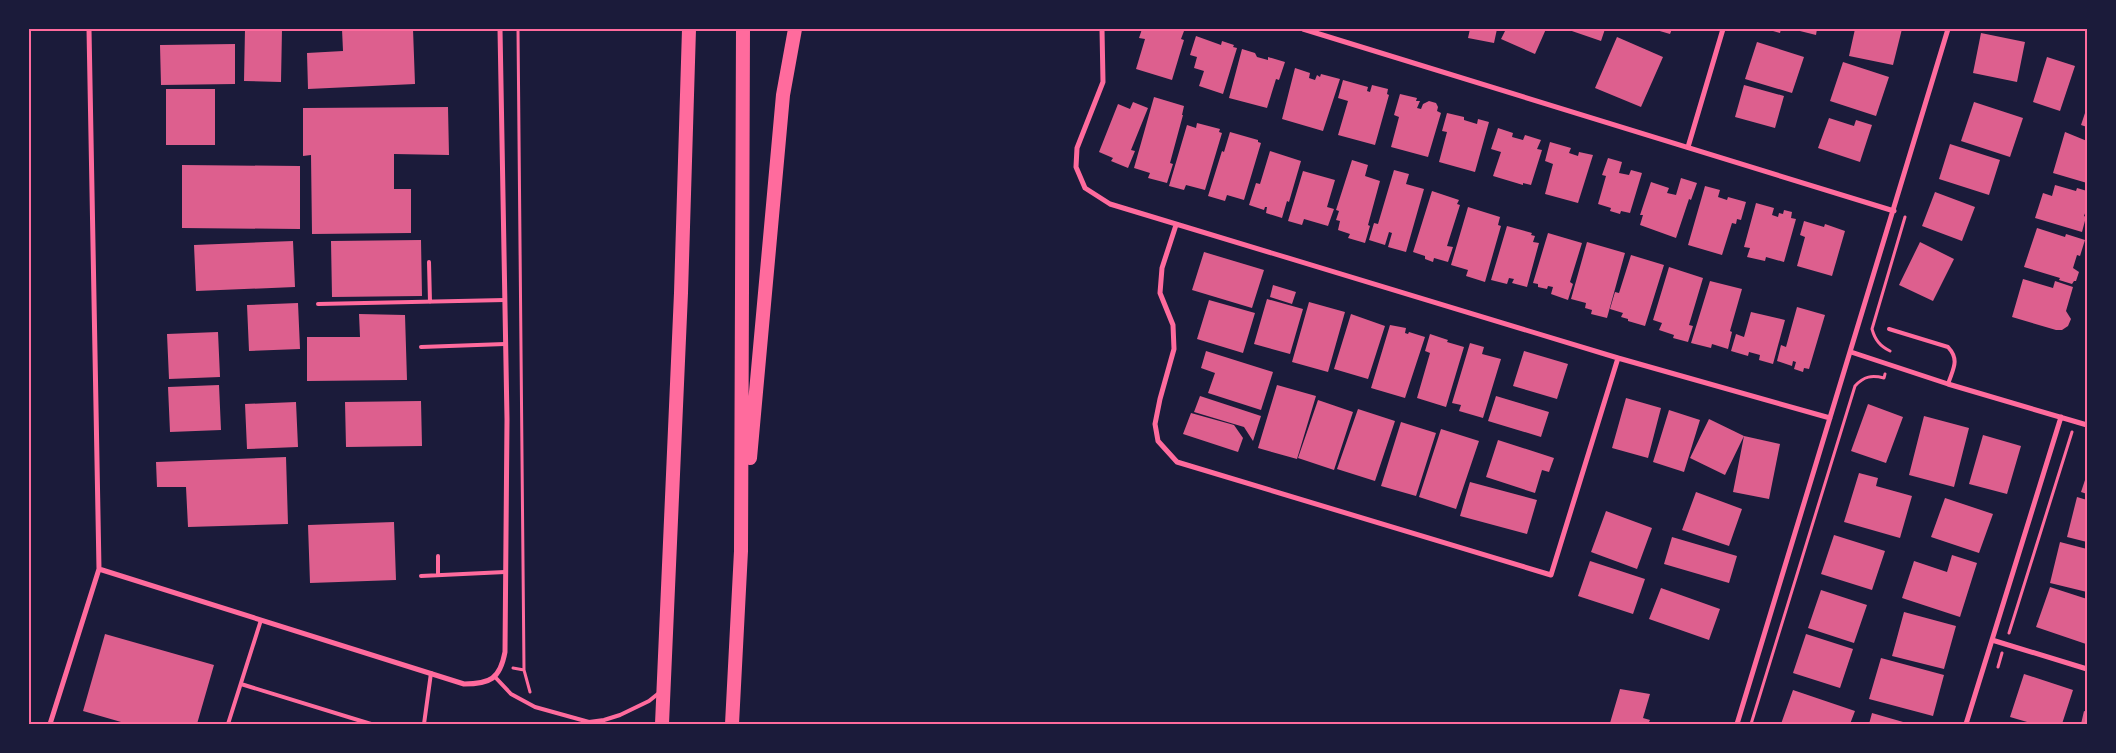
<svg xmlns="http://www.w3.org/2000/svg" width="2116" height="753" font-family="'Sofia Sans Condensed',sans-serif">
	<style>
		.building { fill: #dd5f8e }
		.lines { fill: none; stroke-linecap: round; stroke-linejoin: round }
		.path { stroke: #ff6b9d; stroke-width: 3 }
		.service { stroke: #ff6b9d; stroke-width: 4 }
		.minor { stroke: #ff6b9d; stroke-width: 5 }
		.motorway { stroke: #ff6b9d; stroke-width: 14 }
		.neatline { fill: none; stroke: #ff6b9d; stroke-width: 2 }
	</style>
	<rect width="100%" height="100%" fill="#1b1b3a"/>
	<path class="building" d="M245 29H282L281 82 244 81Z
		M342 29H413L415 84 308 89 307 53 343 51Z
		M1142 29H1176L1184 31 1181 39 1184 40 1172 80 1136 69 1145 39 1139 38Z
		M1470 29H1497L1494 43 1468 38Z
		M1506 29H1546L1535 54 1501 39Z
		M1566 29H1605L1601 41Z
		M1653 29H1672L1670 34Z
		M1766 29H1781L1780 33Z
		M1792 29H1817L1816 35Z
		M1855 29H1902L1893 65 1849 56Z
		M1981 33 2025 42 2017 82 1973 73Z
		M1196 36 1221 45 1222 41 1234 45 1233 47 1237 48 1223 94 1199 86 1204 71 1194 68 1197 57 1190 55Z
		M1617 37 1663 57 1641 107 1595 88Z
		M1757 42 1804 57 1792 93 1745 79Z
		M235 44V84L161 85 160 45Z
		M1242 49 1255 53 1257 57 1268 60V57L1285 62 1279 80 1276 79 1267 108 1229 98Z
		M2047 57 2075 66 2060 111 2033 102Z
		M1843 62 1889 77 1876 116 1830 101Z
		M1295 68 1310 73 1309 78 1315 80 1317 75 1320 77 1321 74 1340 79 1323 131 1282 119Z
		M1343 80 1368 87 1367 91 1370 92 1372 85 1388 89 1387 94 1389 95 1375 145 1338 135 1348 101 1338 98Z
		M1744 85 1784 96 1775 128 1735 117Z
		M166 89H215V145H166Z
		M1400 94 1417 98 1416 101H1420L1417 108 1421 109 1423 104 1429 101 1436 103 1438 107 1437 111 1441 113 1428 157 1391 147 1399 117 1394 115Z
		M1154 97 1184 106 1182 115H1183L1170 163 1173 164 1167 183 1148 178 1150 173 1134 168Z
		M1133 102 1148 108 1131 150 1135 151 1128 168 1111 161 1113 158 1099 152 1118 104 1130 109Z
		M1974 102 2023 118 2010 157 1961 141Z
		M448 107 449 155 394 154V189H411V233L312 234 311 155 303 156V108Z
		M2087 107V127L2081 125Z
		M1447 113 1464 117V120L1477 124 1478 119 1489 122 1475 172 1439 162 1447 132 1442 131Z
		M1829 118 1854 126 1856 120 1872 125 1860 162 1818 148Z
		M1197 123 1220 129 1219 132 1222 133 1205 190 1186 185 1184 190 1169 186 1187 125 1196 128Z
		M1498 128 1513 133 1512 137 1523 140 1525 135 1541 140 1537 149 1542 150 1531 185 1523 183V185L1493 176 1501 152 1491 149Z
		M1230 132 1258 140V142L1261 143 1244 200 1227 195 1225 201 1208 196 1222 151 1224 152Z
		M2065 132 2087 141V183L2053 173Z
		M1550 142 1571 148 1569 153 1578 156 1579 152 1593 155 1578 203 1545 194 1553 164 1545 161Z
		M1950 144 2000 160 1989 195 1939 179Z
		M1270 151 1301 161 1289 202 1287 201 1282 218 1266 213 1267 207H1265L1264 210 1249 205 1256 183 1260 184Z
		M1608 158 1622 162 1619 173 1629 175 1631 170 1642 173 1630 213 1621 211 1620 214 1610 211 1611 208 1598 204 1606 176 1602 175Z
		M1352 160 1368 165 1365 176 1380 181 1368 225 1370 226 1365 243 1348 238 1350 234 1338 230 1340 221 1336 220 1339 211 1336 210Z
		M182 165 300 166V229L182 228Z
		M1394 170 1409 174 1406 184 1424 189 1406 252 1388 247 1392 233 1389 232 1385 245 1369 240 1374 223 1378 224Z
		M1303 171 1335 180 1327 207 1334 209 1328 226 1304 219 1302 225 1288 221Z
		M1681 178 1697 183 1691 200 1689 199 1676 238 1640 225 1643 215H1640L1651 182 1669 188 1667 193 1676 195Z
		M2055 185 2076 191 2077 188 2087 191V208L2084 216 2086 217 2082 232 2035 218 2043 193 2052 196Z
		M1705 186 1720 190 1718 197 1727 200 1728 197 1746 202 1741 220 1737 219 1736 224 1732 223 1722 255 1688 245Z
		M1432 191 1459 200 1457 204 1460 205 1447 246 1453 247 1448 262 1434 258 1433 262 1425 259V256L1413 252Z
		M1935 192 1975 207 1962 241 1922 226Z
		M1756 203 1774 208 1772 215 1778 217 1779 213 1783 214 1784 210 1792 212 1791 218 1796 219 1784 262 1766 257 1765 261 1747 257 1750 248 1744 247Z
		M1468 207 1500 217 1498 225 1501 226 1485 282 1466 276 1468 270 1451 265Z
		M1804 221 1824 227 1825 224 1845 231 1832 276 1797 266 1805 237 1800 235Z
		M1507 226 1532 233 1531 235 1535 236 1533 242 1539 243 1527 287 1512 283 1514 279 1509 278 1507 284 1491 280Z
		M2037 228 2065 237 2066 234 2085 240 2080 256 2077 255 2073 268 2079 272 2076 281H2074L2072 284 2059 280 2060 278 2024 267Z
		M1548 233 1582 243 1570 282 1573 284 1568 300 1551 294 1553 287 1548 286 1547 289 1538 287V284L1533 283Z
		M421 240 422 296 332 297 331 241Z
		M293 241 295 287 196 291 194 245Z
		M1587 242 1625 253 1607 318 1591 314 1592 310 1585 308 1586 303 1571 299Z
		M1920 242 1954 259 1933 301 1899 285Z
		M1204 252 1264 270 1252 308 1192 290Z
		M1631 255 1664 265 1645 326 1628 321V319L1621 317 1623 313 1610 309 1615 292 1619 293Z
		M1669 267 1703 278 1689 325 1693 326 1688 342 1673 338 1674 335 1659 330 1662 323 1653 320Z
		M2023 279 2053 288 2055 281 2073 287 2066 311 2071 319 2068 326 2062 330H2056L2012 317Z
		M1710 281 1742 289 1730 331 1732 332 1728 349 1712 344 1711 348 1691 343Z
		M1273 285 1296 292 1292 304 1270 297Z
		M1267 299 1303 309 1290 354 1254 344Z
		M1209 300 1255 313 1243 353 1197 339Z
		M1309 302 1345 312 1328 372 1292 362Z
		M298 303 300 349 249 351 247 305Z
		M1797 307 1825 315 1809 369 1804 368 1803 372 1794 369 1796 362 1793 361 1792 366 1777 361 1781 345 1786 347Z
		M1751 312 1785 320 1773 364 1759 360 1760 355 1749 352 1748 356 1731 351 1736 334 1744 337Z
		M359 314 405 315 407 380 307 381V337H360Z
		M1351 314 1385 326 1368 379 1334 369Z
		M1390 325 1406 328 1405 333 1408 334 1409 332 1425 337 1405 398 1371 388Z
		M218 332 220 377 169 379 167 334Z
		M1430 334 1448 340 1447 342 1464 347 1446 407 1417 398 1430 353 1425 351Z
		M1470 343 1484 347 1482 354 1501 359 1483 418 1459 411 1461 405 1452 403Z
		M1206 351 1273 372 1261 410 1208 393 1215 373 1201 368Z
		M1524 351 1568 364 1557 399 1513 386Z
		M219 385 221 430 170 432 168 387Z
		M1277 385 1316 396 1297 459 1258 448Z
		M1200 396 1261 416 1253 441 1244 427 1194 412Z
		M1496 396 1549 412 1541 437 1488 421Z
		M1626 398 1661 408 1648 458 1612 448Z
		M1318 400 1353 412 1334 470 1298 458Z
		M421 401 422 446 346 447 345 402Z
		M296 402 298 447 247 449 245 404Z
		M1868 404 1903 417 1886 463 1851 451Z
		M1358 409 1395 421 1375 481 1337 469Z
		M1669 410 1700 420 1684 472 1653 462Z
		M1191 413 1234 425 1243 438 1238 452 1183 434Z
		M1924 416 1969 428 1954 487 1909 475Z
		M1709 419 1744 436 1725 475 1690 458Z
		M1401 422 1436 433 1416 496 1381 486Z
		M1441 429 1479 441 1456 509 1419 497Z
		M1983 435 2021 446 2007 494 1969 484Z
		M1744 436 1780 444 1769 499 1733 492Z
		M1498 440 1554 458 1549 472 1542 470 1535 493 1486 477Z
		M286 457 288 524 188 527 186 487H157L156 462Z
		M1859 473 1878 478 1876 486 1912 496 1900 538 1844 522Z
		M2087 474V494L2081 492Z
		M1470 482 1537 500 1527 534 1460 516Z
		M1696 492 1742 509 1729 546 1682 530Z
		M2077 497 2087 500V542L2067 537Z
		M1945 498 1993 514 1979 553 1931 537Z
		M1606 511 1652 528 1637 569 1591 552Z
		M394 522 396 580 310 583 308 525Z
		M1834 535 1885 551 1872 590 1821 574Z
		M1672 537 1737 556 1729 583 1664 564Z
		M2060 542 2087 549V592L2050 583Z
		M1952 555 1977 563 1960 617 1902 598 1914 561 1947 572Z
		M1590 561 1645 579 1633 614 1578 596Z
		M2050 587 2087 599 2086 644 2036 627Z
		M1661 588 1720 609 1709 640 1649 619Z
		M1821 590 1867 605 1854 643 1808 628Z
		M1904 612 1956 626 1944 669 1892 656Z
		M105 634 214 665 197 724H128L83 711Z
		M1806 634 1853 649 1840 688 1793 673Z
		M1881 658 1944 675 1933 716 1869 699Z
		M2024 674 2073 690 2062 724H2034L2010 717Z
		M1620 689 1650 694 1643 718 1650 720 1648 724 1610 723Z
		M1793 690 1855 711 1850 724H1781Z
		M2084 711 2087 712V724H2081Z
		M1872 713 1910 724H1869Z"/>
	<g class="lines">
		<path class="path" d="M518 29 524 670 530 692
			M1890 351C1880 346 1875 340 1872 329L1905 217
			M2009 633 2072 432
			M1998 667 2002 653
			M513 668 524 670
			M1751 724 1855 386C1864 376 1872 375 1884 378L1885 374"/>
		<path class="service" d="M429 262 430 302
			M318 304 505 300
			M1889 329 1948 347C1960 360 1953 369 1948 384
			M421 347 505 344
			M438 556V575
			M421 576 505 572
			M495 677 511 694 535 707 589 722 604 720 620 715 649 701 659 693
			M241 684 371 724
			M228 724 261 620
			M424 724 431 673"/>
		<path class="minor" d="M89 29 99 569 464 684C490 684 500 679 505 652L507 419 500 29
			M1102 29 1103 82 1077 148 1076 167 1085 188 1110 204 1618 358 1830 418
			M1303 29 1894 211
			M1688 147 1723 29
			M1176 225 1162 268 1160 293 1173 325 1174 349 1160 399 1155 424 1158 441 1177 462 1551 575 1618 358
			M1851 352 1948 384 2087 425
			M1992 640 2087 669
			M50 724 99 569
			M1737 724 1948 29
			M1966 724 2061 417"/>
		<path class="motorway" d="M750 458 783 95 795 29
			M662 724 681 293 689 29
			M732 724 741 551 743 29"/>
	</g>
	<rect width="2116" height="753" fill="none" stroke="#1b1b3a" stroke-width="60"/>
	<rect x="30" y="30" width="2056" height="693" class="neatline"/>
</svg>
